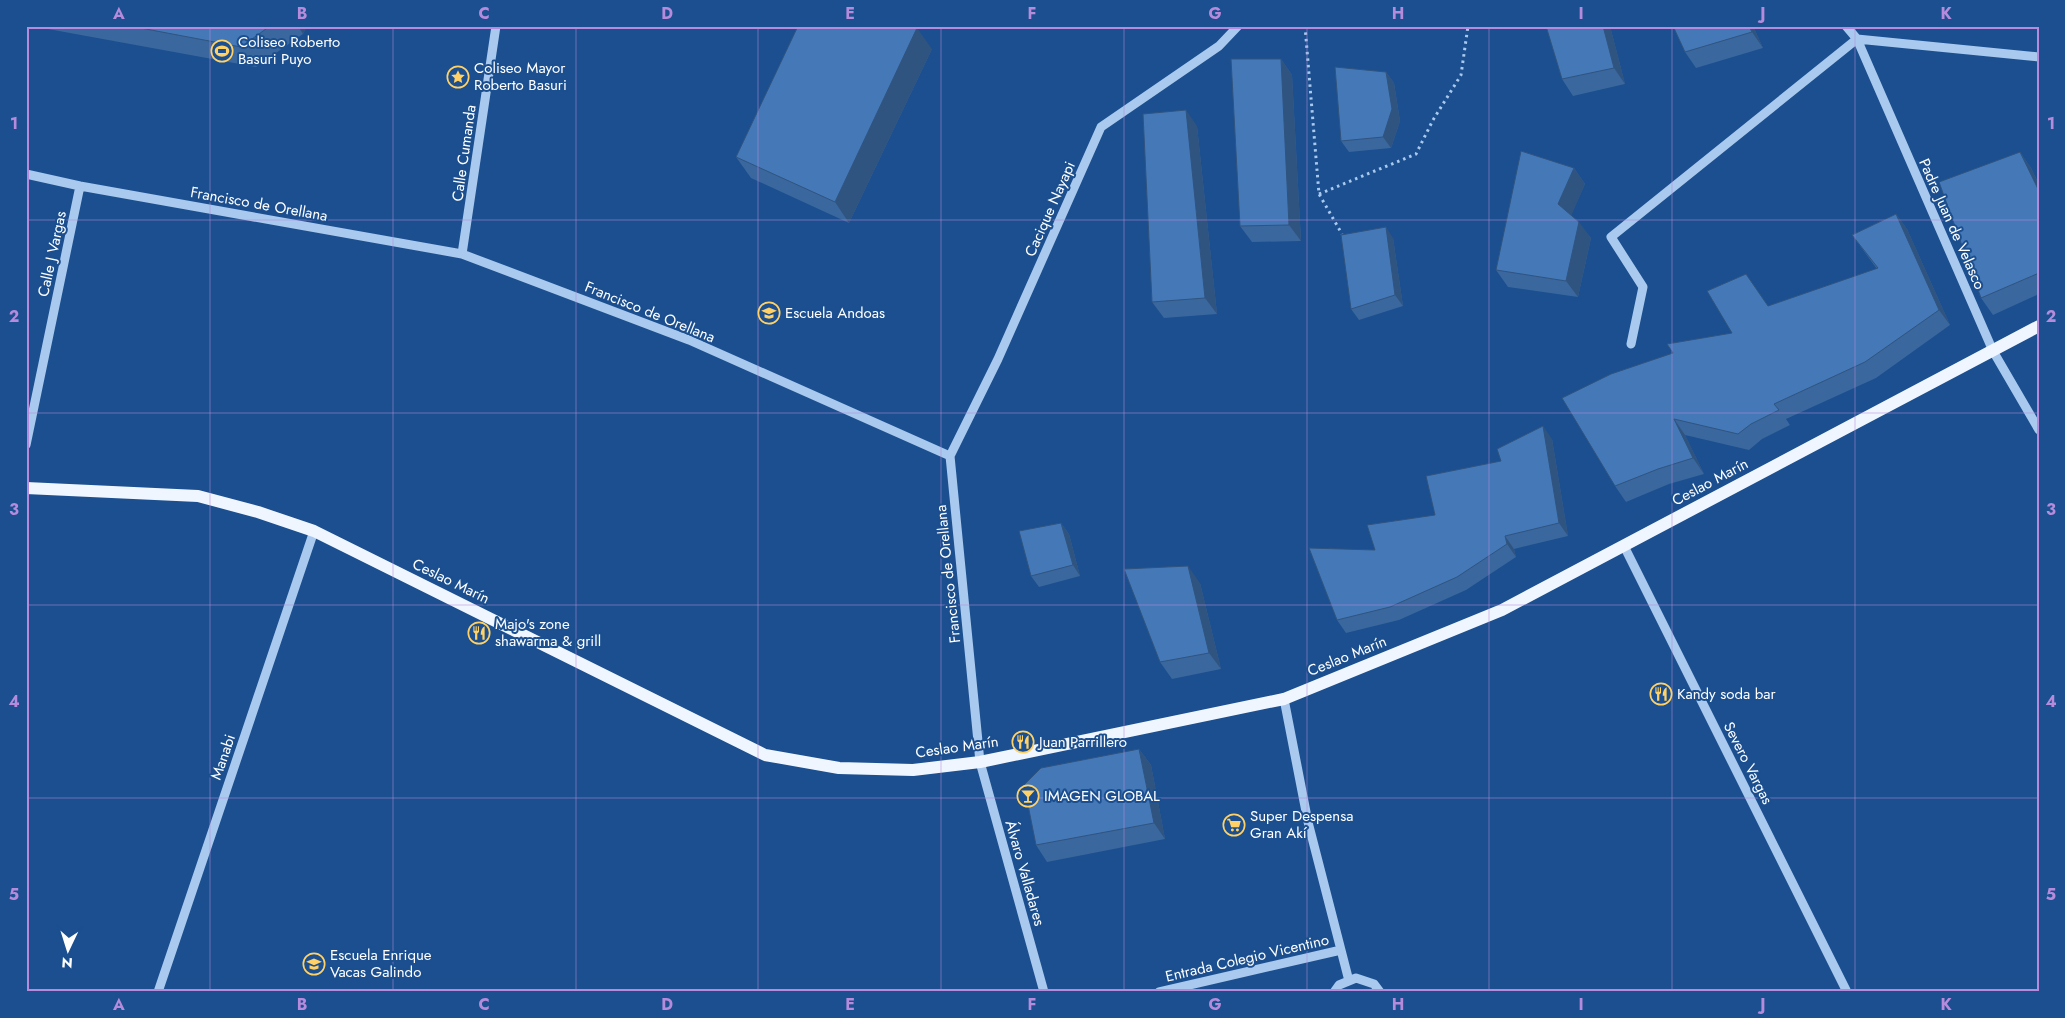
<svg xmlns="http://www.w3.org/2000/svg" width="2065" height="1018" font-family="Jost,sans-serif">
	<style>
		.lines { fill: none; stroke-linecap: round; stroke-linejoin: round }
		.path { stroke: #a9c9ee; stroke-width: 3; stroke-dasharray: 2.5 4; stroke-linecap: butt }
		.minor { stroke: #a9c9ee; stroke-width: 9 }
		.major { stroke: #f0f6ff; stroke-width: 12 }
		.wall { fill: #3a679d }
		.shaded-wall { fill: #305480 }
		.building { fill: #4478b7; stroke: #305480 }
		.grid { fill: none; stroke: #b68bdc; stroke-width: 1; stroke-opacity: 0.55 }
		.labels { text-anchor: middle; stroke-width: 4; stroke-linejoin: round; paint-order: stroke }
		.poi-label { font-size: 15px; fill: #fff; stroke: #1b4f8f; text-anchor: start }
		.street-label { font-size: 15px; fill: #fff; stroke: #1b4f8f }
		.neatline { fill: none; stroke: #b68bdc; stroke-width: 2 }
		.grid-label { font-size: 16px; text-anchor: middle; font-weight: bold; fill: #b68bdc }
	</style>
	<rect width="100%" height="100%" fill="#1b4f8f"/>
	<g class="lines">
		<path class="path" d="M1305 26 1319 194 1342 234
			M1319 194 1416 154 1433 120 1461 75 1468 26"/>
		<path class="minor" d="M1846 26 1857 39 1993 351 2039 430
			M26 174 80 186 462 254 689 340 950 456
			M462 254 496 26
			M1631 344 1643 287 1611 237 1857 39 2039 57
			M26 445 80 186
			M950 456 980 762 1044 992
			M950 456 998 359 1101 127 1219 46 1238 26
			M1624 546 1847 992
			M1284 699 1308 822 1349 981
			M158 992 314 531
			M1159 992 1341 950
			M1334 992 1339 985 1356 978 1374 984 1380 992"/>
		<path class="major" d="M26 488 198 496 258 512 314 531 765 755 839 768 913 770 980 762 1284 699 1502 610 2039 326"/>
	</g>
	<path class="wall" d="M46 26H307L303 34 256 67 48 29Z
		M1610 26 1625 84 1573 96 1562 79Z
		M1673 26H1753L1763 48 1696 68 1685 52Z
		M932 49 849 223 751 178 736 157Z
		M1281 59 1292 75 1301 241 1252 242 1240 226Z
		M1386 72 1394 83 1400 121 1391 148 1349 152 1341 141Z
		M1197 126 1217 314 1164 318 1152 302Z
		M2020 152 2031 168 2039 184V294L1993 315 1981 298Z
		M1574 168 1585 184 1571 215 1591 238 1578 297 1508 287 1496 270Z
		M1896 214 1907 229 1950 325 1876 378 1786 419 1790 425 1762 439 1749 450 1685 435 1704 474 1669 484 1626 502 1615 486 1732 333 1769 306 1877 269 1852 235Z
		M1393 238 1403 306 1359 320 1351 309Z
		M1552 439 1568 536 1514 549 1516 557 1466 590 1399 620 1346 633 1337 620 1435 515 1501 461Z
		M1061 523 1069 534 1080 576 1039 587 1031 576Z
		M1200 583 1221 669 1172 679 1160 662Z
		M1139 749 1151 765 1165 839 1047 862 1036 845Z"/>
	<path class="shaded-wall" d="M298 26H307L303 34Z
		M1603 26H1610L1625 84 1614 68Z
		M1749 26H1753L1763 48 1752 32Z
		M917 28 932 49 849 223 835 202Z
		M1281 59 1292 75 1301 241 1289 225Z
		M1386 72 1394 83 1400 121 1391 148 1383 137Z
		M1186 110 1197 126 1217 314 1205 298Z
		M2020 152 2031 168 2039 184V191Z
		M1574 168 1585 184 1569 221 1558 204Z
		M1896 214 1907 229 1950 325 1939 310Z
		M1579 222 1591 238 1578 297 1566 281Z
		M1386 227 1393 238 1403 306 1395 295Z
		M1674 419 1685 435 1704 474 1693 458Z
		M1543 426 1552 439 1568 536 1559 523Z
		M1061 523 1069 534 1080 576 1073 565Z
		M1505 536 1514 549 1516 557 1507 544Z
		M1188 566 1200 583 1221 669 1209 653Z
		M1139 749 1151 765 1165 839 1154 823Z"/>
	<path class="building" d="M130 26H270L241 47Z
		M798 26H913L917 28 835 202 736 157Z
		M1546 26H1603L1614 68 1562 79Z
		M1673 26H1749L1752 32 1685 52Z
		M1231 59H1281L1289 225 1240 226Z
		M1335 67 1386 72 1392 109 1383 137 1341 141Z
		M1186 110 1205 298 1152 302 1143 114Z
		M1521 151 1574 168 1558 204 1579 222 1566 281 1496 270Z
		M2020 152 2039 191V273L1981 298 1939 182Z
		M1896 214 1939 310 1865 362 1774 404 1779 410 1751 424 1738 434 1674 419 1693 458 1658 469 1615 486 1562 398 1611 374 1673 353 1667 344 1732 333 1707 291 1746 274 1768 306 1878 268 1852 235Z
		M1386 227 1395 295 1351 309 1341 235Z
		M1543 426 1559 523 1505 536 1507 544 1457 577 1390 607 1337 620 1309 548 1375 550 1367 525 1435 515 1426 476 1501 461 1497 449Z
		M1061 523 1073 565 1031 576 1019 531Z
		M1188 566 1209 653 1160 662 1124 569Z
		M1139 749 1154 823 1036 845 1024 785 1041 768Z"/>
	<path class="grid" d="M210 26V992M393 26V992M576 26V992M758 26V992M941 26V992M1124 26V992M1307 26V992M1489 26V992M1672 26V992M1855 26V992M26 220H2039M26 413H2039M26 605H2039M26 798H2039"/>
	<defs>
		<g id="stadium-ring" transform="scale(1.125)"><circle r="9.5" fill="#1b4f8f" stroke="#ffd166" stroke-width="1.5"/><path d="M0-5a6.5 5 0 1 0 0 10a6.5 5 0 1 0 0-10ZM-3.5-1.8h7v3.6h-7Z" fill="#ffd166"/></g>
		<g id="sight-ring" transform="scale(1.125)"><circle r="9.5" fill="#1b4f8f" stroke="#ffd166" stroke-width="1.5"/><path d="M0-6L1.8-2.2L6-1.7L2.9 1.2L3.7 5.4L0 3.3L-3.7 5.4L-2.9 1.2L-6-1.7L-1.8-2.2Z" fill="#ffd166"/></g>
		<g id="school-ring" transform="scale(1.125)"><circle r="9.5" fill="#1b4f8f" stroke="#ffd166" stroke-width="1.5"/><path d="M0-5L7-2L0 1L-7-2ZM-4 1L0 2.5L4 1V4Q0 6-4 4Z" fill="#ffd166"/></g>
		<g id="restaurant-ring" transform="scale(1.125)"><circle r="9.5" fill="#1b4f8f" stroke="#ffd166" stroke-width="1.5"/><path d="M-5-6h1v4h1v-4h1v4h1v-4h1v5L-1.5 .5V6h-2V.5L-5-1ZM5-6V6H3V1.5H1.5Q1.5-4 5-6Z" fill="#ffd166"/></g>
		<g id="bar-ring" transform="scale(1.125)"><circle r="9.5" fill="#1b4f8f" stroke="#ffd166" stroke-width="1.5"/><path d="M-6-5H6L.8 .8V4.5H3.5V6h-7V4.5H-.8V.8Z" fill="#ffd166"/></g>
		<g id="supermarket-ring" transform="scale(1.125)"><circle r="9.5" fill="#1b4f8f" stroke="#ffd166" stroke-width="1.5"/><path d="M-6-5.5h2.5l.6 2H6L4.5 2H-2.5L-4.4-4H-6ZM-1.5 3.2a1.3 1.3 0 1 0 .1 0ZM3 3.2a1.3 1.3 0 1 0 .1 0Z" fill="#ffd166"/></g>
	</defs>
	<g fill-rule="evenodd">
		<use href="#stadium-ring" x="222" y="51"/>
		<use href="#sight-ring" x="458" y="77"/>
		<use href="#school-ring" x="769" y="313"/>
		<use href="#restaurant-ring" x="479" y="633"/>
		<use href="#restaurant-ring" x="1661" y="694"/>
		<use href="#restaurant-ring" x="1023" y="742"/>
		<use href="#bar-ring" x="1028" y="796"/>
		<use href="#supermarket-ring" x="1234" y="825"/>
		<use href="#school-ring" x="314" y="964"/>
	</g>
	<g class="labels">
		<g class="poi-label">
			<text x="238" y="47">Coliseo Roberto<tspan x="238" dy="17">Basuri Puyo</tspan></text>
			<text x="474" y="73">Coliseo Mayor<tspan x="474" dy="17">Roberto Basuri</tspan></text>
			<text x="785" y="318">Escuela Andoas</text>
			<text x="495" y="629">Majo's zone<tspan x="495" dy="17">shawarma &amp; grill</tspan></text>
			<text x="1677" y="699">Kandy soda bar</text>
			<text x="1039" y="747">Juan Parrillero</text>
			<text x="1044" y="801">IMAGEN GLOBAL</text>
			<text x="1250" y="821">Super Despensa<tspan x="1250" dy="17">Gran Akí</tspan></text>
			<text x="330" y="960">Escuela Enrique<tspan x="330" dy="17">Vacas Galindo</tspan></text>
		</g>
		<g class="street-label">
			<text transform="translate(464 153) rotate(-82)" y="5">Calle Cumanda</text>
			<text transform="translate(259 204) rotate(10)" y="5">Francisco de Orellana</text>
			<text transform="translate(1050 209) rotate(-66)" y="5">Cacique Nayapi</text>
			<text transform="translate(1952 224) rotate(66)" y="5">Padre Juan de Velasco</text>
			<text transform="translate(52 254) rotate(-78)" y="5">Calle J Vargas</text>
			<text transform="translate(650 312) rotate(22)" y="5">Francisco de Orellana</text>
			<text transform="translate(1710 482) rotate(-28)" y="5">Ceslao Marín</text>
			<text transform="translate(948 574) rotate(-96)" y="5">Francisco de Orellana</text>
			<text transform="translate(451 581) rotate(26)" y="5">Ceslao Marín</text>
			<text transform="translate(1347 656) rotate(-22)" y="5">Ceslao Marín</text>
			<text transform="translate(957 747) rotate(-8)" y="5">Ceslao Marín</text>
			<text transform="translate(223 757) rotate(-71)" y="5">Manabi</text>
			<text transform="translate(1748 763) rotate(63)" y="5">Severo Vargas</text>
			<text transform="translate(1025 873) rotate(74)" y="5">Álvaro Valladares</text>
			<text transform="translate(1247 958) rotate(-13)" y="5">Entrada Colegio Vicentino</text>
		</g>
	</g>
	<rect width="2065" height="1018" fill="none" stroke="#1b4f8f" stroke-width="55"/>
	<g transform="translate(68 950) rotate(184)" stroke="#1b4f8f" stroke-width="4" paint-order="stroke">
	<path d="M0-4L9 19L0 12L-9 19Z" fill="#ffffff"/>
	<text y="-8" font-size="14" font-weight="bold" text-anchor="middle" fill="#ffffff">N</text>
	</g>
	<rect x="28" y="28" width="2010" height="962" class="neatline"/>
	<g class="grid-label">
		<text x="119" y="19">A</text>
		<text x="302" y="19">B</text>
		<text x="484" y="19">C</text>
		<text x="667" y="19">D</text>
		<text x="850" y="19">E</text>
		<text x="1032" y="19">F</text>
		<text x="1215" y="19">G</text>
		<text x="1398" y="19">H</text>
		<text x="1581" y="19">I</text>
		<text x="1763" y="19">J</text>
		<text x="1946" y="19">K</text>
		<text x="14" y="129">1</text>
		<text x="2051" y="129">1</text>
		<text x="14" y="322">2</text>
		<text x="2051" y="322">2</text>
		<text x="14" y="515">3</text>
		<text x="2051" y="515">3</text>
		<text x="14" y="707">4</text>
		<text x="2051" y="707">4</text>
		<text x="14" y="900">5</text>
		<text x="2051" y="900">5</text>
		<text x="119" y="1010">A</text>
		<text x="302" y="1010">B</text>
		<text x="484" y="1010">C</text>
		<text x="667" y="1010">D</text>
		<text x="850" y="1010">E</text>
		<text x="1032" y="1010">F</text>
		<text x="1215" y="1010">G</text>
		<text x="1398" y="1010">H</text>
		<text x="1581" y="1010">I</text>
		<text x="1763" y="1010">J</text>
		<text x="1946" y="1010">K</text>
	</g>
</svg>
